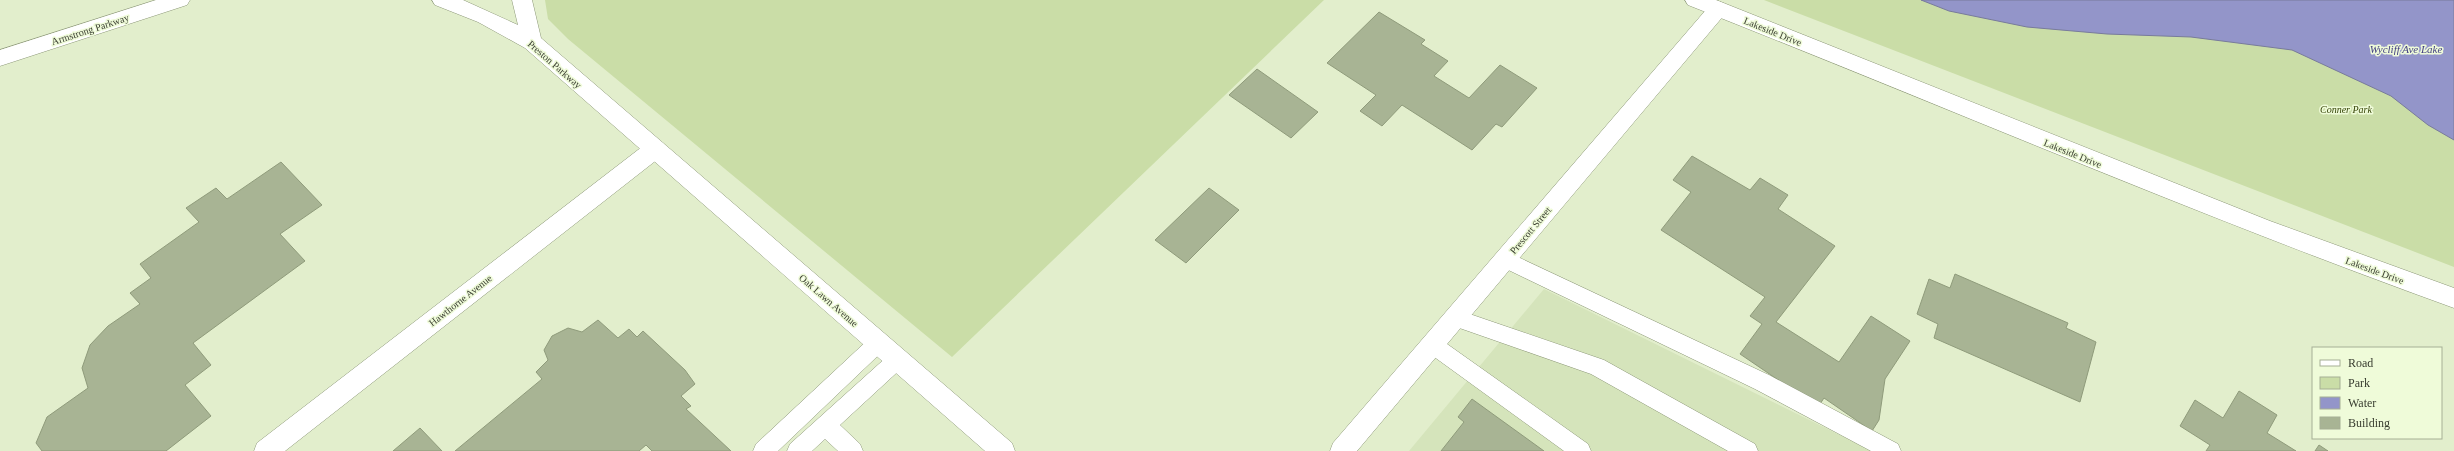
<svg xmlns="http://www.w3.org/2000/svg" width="2454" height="451" font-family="Georgia,serif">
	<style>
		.built { fill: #d5e4bb }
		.green { fill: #cadda7 }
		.water { fill: #9395c9; stroke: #787b9b }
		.building { fill: #a8b494; stroke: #8f9b7b }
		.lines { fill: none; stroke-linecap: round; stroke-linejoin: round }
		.lane-casing { stroke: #8c9778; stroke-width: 1 }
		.street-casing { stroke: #8c9778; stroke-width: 1 }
		.secondary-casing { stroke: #8c9778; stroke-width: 1 }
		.lane { fill: #fff; fill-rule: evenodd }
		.street { fill: #fff; fill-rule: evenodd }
		.secondary { fill: #fff; fill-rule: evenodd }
		.labels { text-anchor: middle; stroke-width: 3; stroke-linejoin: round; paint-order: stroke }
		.street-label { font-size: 10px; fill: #393d30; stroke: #effbd9 }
		.park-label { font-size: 10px; font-style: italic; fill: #344305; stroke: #effbd9 }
		.water-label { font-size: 11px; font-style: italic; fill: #444182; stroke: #effbd9 }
	</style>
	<rect width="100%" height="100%" fill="#e2eecc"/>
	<path class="built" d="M1544 289 1860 445 1872 451H1409Z"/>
	<path class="green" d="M545 0H1324L952 357 568 39 548 19Z
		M1764 0H2454V267Z"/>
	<path class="water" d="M1921 0H2454V140L2428 125 2391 96 2292 50 2191 37 2107 34 2027 27 1949 11Z"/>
	<path class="building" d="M1379 12 1425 40 1421 44 1448 61 1434 76 1469 98 1500 65 1537 88 1502 127 1496 124 1472 150 1402 105 1382 126 1360 111 1376 95 1327 63Z
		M1257 69 1318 112 1291 138 1229 95Z
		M1692 156 1750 190 1760 178 1788 195 1778 209 1835 246 1776 322 1839 362 1871 316 1910 341 1885 379 1879 420 1872 431 1824 398 1818 407 1740 354 1762 324 1750 316 1765 297 1661 230 1691 192 1673 180Z
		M281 162 322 205 280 234 305 261 193 343 211 365 185 385 211 416 166 451H42L36 443 47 417 88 388 82 368 90 345 108 326 140 304 130 293 151 278 140 264 199 222 186 208 216 188 227 199Z
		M1209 188 1239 210 1186 263 1155 240Z
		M1955 274 2068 323 2066 328 2096 342 2080 402 1934 338 1938 324 1917 314 1929 279 1950 288Z
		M598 320 618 338 629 329 637 337 643 331 685 370 695 384 681 396 691 406 686 409 731 451H652L646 445 639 451H455L542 379 536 372 548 360 544 350 552 336 568 328 582 332Z
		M2239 391 2277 415 2267 433 2296 451H2206L2210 445 2180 426 2195 400 2223 418Z
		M1472 399 1544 451H1441L1464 422 1458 417Z
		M420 428 442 451H393Z
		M2319 445 2328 451H2315Z"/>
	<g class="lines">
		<g class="lane-casing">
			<path id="lane" d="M1505 251 1769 375 1898 444 1901 451H1871L1755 389 1498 265 1495 259 1498 253Z
				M1455 309 1604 360 1755 444 1758 451H1728L1591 374 1448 324 1445 318 1448 312Z
				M878 334 885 337 888 343 885 349 778 451H753L756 444 871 337Z
				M1433 336 1440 339 1588 444 1591 451H1564L1426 351 1423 345 1426 339Z
				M897 351 904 354 907 360 904 366 840 425 860 444 863 451H838L825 439 812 451H787L790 444 890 354Z"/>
		</g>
		<g class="street-casing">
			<path id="street" d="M1718 1 1725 4 1728 9 1725 14 1357 451H1330L1333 443 1711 4Z
				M655 140 663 143 666 149 663 155 285 451H254L257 443 647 143Z"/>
		</g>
		<g class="secondary-casing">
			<path id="secondary" d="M156 0H190L187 5 0 66V50Z
				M432 0H463L518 25 512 0H532L541 38 1012 443 1015 451H985L525 48 478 22 435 5Z
				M1685 0H1716L2270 221 2454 288V308C2196 215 1944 106 1688 5Z"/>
		</g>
		<use href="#lane" class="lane"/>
		<use href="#street" class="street"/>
		<use href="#secondary" class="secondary"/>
	</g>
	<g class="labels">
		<g class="street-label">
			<text transform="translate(90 29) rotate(-18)" y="4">Armstrong Parkway</text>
			<text transform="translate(1773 31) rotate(22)" y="4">Lakeside Drive</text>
			<text transform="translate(555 64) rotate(41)" y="4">Preston Parkway</text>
			<text transform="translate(2073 153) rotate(22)" y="4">Lakeside Drive</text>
			<text transform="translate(1530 230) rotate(-50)" y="4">Prescott Street</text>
			<text transform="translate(2375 270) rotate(20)" y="4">Lakeside Drive</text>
			<text transform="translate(460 300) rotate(-38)" y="4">Hawthorne Avenue</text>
			<text transform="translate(829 300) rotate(41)" y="4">Oak Lawn Avenue</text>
		</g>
		<g class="park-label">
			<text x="2346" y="113">Conner Park</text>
		</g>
		<g class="water-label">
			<text x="2406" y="53">Wycliff Ave Lake</text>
		</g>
	</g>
	<rect x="2312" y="347" width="130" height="92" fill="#effbd9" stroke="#a6af95"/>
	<rect x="2320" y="360" width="20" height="6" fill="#ffffff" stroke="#a6af95"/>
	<text x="2348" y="367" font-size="12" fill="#393d30">Road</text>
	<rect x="2320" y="377" width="20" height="12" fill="#cadda7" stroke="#a6af95"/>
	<text x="2348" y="387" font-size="12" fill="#393d30">Park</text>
	<rect x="2320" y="397" width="20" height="12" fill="#9395c9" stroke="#a6af95"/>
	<text x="2348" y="407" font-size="12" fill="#393d30">Water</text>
	<rect x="2320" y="417" width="20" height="12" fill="#a8b494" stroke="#a6af95"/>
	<text x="2348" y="427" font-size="12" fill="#393d30">Building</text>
</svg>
